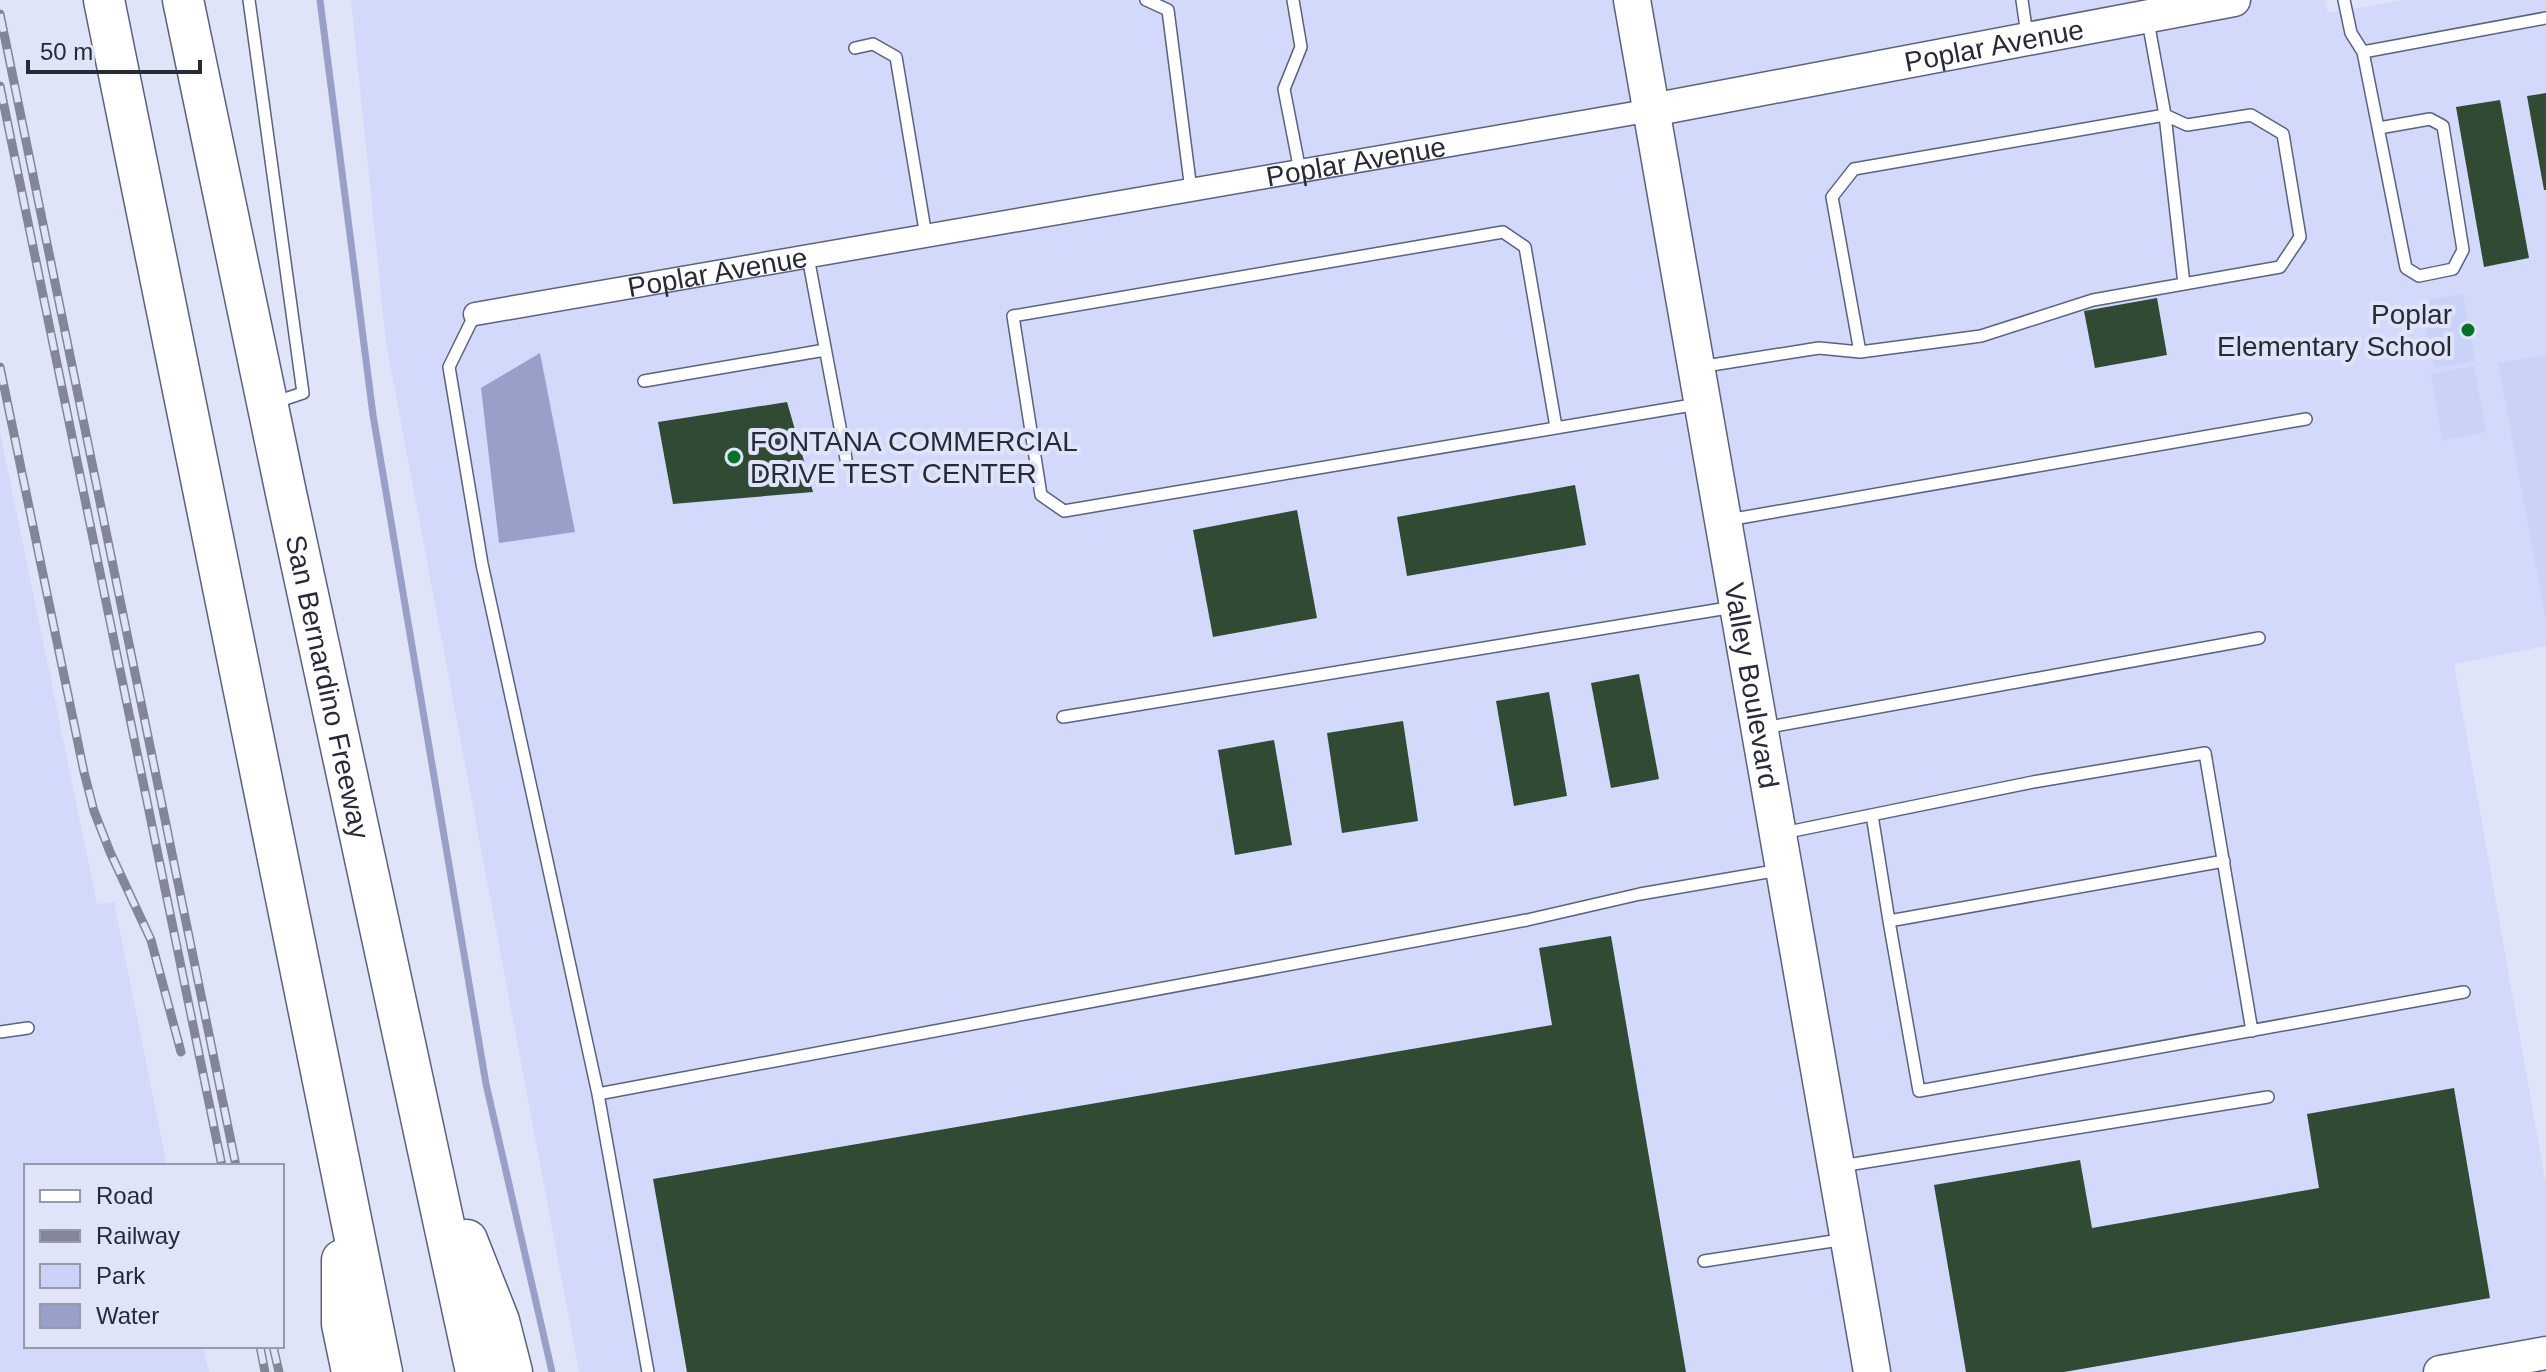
<svg xmlns="http://www.w3.org/2000/svg" width="2546" height="1372" font-family="Arial,sans-serif">
	<style>
		.built { fill: #d2d9fb }
		.green { fill: #cad2f7 }
		.water { fill: #98a0c9 }
		.lines { fill: none; stroke-linecap: round; stroke-linejoin: round }
		.stream { stroke: #98a0c9; stroke-width: 7 }
		.building { fill: #314a33 }
		.lane-casing { stroke: #5b617f; stroke-width: 14 }
		.street-casing { stroke: #5b617f; stroke-width: 25 }
		.secondary-casing { stroke: #5b617f; stroke-width: 35 }
		.primary-casing { stroke: #5b617f; stroke-width: 39 }
		.highway-casing { stroke: #5b617f; stroke-width: 43 }
		.lane { stroke: #fff; stroke-width: 11 }
		.street { stroke: #fff; stroke-width: 22 }
		.secondary { stroke: #fff; stroke-width: 32 }
		.primary { stroke: #fff; stroke-width: 36 }
		.highway { stroke: #fff; stroke-width: 40 }
		.rail-casing { stroke: #838697; stroke-width: 9 }
		.rail { stroke: #e0e4f9; stroke-width: 6; stroke-dasharray: 18; stroke-linecap: butt }
		.poi-dot { fill: #027327; stroke: #e0e4f9; stroke-width: 3 }
		.labels { text-anchor: middle; stroke-width: 8; stroke-linejoin: round; paint-order: stroke }
		.street-label { font-size: 28px; fill: #272a37; stroke: #e0e4f9 }
		.poi-label { font-size: 28px; fill: #272a37; stroke: #e0e4f9; text-anchor: end }
	</style>
	<rect width="100%" height="100%" fill="#e0e4f9"/>
	<path class="built" d="M351 0H2325L2328 13 2404 0H2546V646L2454 664 2546 1185V1372H579L386 343Z
		M0 432 97 904 114 902 167 1166H26V1346H203L209 1372H0Z"/>
	<path class="green" d="M2463 294 2475 361 2434 368 2422 301Z
		M2546 355V616H2545L2498 363Z
		M2474 366 2486 432 2442 441 2431 374Z"/>
	<path class="water" d="M540 353 575 532 499 543 481 388Z"/>
	<g class="lines">
		<path class="stream" d="M320 0 373 415 486 1084 552 1372"/>
	</g>
	<path class="building" d="M2546 93V190H2544L2527 96Z
		M2500 100 2529 258 2484 267 2456 107Z
		M2157 298 2167 355 2095 368 2084 311Z
		M787 402 813 492 673 504 658 422Z
		M1575 485 1586 545 1407 576 1397 517Z
		M1297 510 1317 618 1213 637 1193 530Z
		M1639 674 1659 779 1611 788 1591 683Z
		M1549 692 1567 796 1514 806 1496 701Z
		M1403 721 1418 821 1342 833 1327 733Z
		M1274 740 1292 845 1235 855 1218 750Z
		M1611 936 1686 1372H687L653 1179 1552 1025 1539 948Z
		M2454 1088 2490 1298 2064 1372H1966L1934 1185 2080 1160 2092 1228 2319 1188 2307 1114Z"/>
	<g class="lines">
		<g class="lane-casing">
			<path id="lane" d="M249 0 303 393 276 402
				M1146 0 1168 10 1191 190
				M1293 0 1301 47 1284 89 1300 171
				M2022 0 2027 35
				M2344 0 2351 33 2363 52 2546 18
				M2148 21 2165 115 2184 284
				M855 48 873 44 896 57 926 236
				M2363 52 2406 268 2419 276 2453 269 2463 250 2443 126 2430 119 2379 128
				M808 257 846 459
				M475 314 449 367 482 564 598 1094 648 1372
				M1699 367 1819 348 1860 352 1981 336 2093 300 2280 267 2300 237 2283 134 2251 115 2187 125 2165 115 1854 169 1832 197 1860 352
				M644 381 825 350
				M1556 427 1525 247 1503 232 1013 316 1041 495 1064 511 1698 404
				M1728 520 2306 419
				M1063 717 1734 607
				M1764 728 2259 638
				M1872 815 1889 921
				M1783 833 2033 782 2205 753 2252 1031
				M2224 861 1889 921 1919 1091 2464 992
				M0 1032 28 1028
				M598 1094 1527 920 1640 894 1780 870
				M1841 1166 2268 1097
				M1704 1261 1846 1239"/>
		</g>
		<g class="street-casing">
			<g id="street">
				<path id="s1" d="M475 314 1652 110"/>
			</g>
		</g>
		<g class="secondary-casing">
			<g id="secondary">
				<path id="s2" d="M1652 110 2234 0"/>
				<path d="M2440 1372 2546 1353"/>
			</g>
		</g>
		<g class="primary-casing">
			<g id="primary">
				<path id="s3" d="M1632 0 1872 1372"/>
			</g>
		</g>
		<g class="highway-casing">
			<g id="highway">
				<path d="M104 0 382 1372"/>
				<path id="s4" d="M183 0 286 493 476 1372"/>
				<path d="M467 1240 499 1321 512 1372"/>
				<path d="M342 1260V1324L352 1372"/>
			</g>
		</g>
		<use href="#lane" class="lane"/>
		<use href="#street" class="street"/>
		<use href="#secondary" class="secondary"/>
		<use href="#primary" class="primary"/>
		<use href="#highway" class="highway"/>
		<g class="rail-casing">
			<path id="rail" d="M0 14 236 1166
				M0 86 222 1166
				M0 367 84 772 94 811 110 852 151 940 181 1052
				M260 1346 265 1372
				M273 1346 279 1372"/>
		</g>
		<use href="#rail" class="rail"/>
	</g>
	<g class="poi-dot">
		<circle cx="2468" cy="330" r="8"/>
		<circle cx="734" cy="457" r="8"/>
	</g>
	<g class="labels">
		<g class="street-label">
			<text dy="10" stroke="none"><textPath href="#s2" startOffset="348">Poplar Avenue</textPath></text>
			<text dy="10" stroke="none"><textPath href="#s1" startOffset="894">Poplar Avenue</textPath></text>
			<text dy="10" stroke="none"><textPath href="#s1" startOffset="246">Poplar Avenue</textPath></text>
			<text dy="10" stroke="none"><textPath href="#s4" startOffset="702">San Bernardino Freeway</textPath></text>
			<text dy="10" stroke="none"><textPath href="#s3" startOffset="696">Valley Boulevard</textPath></text>
		</g>
		<g class="poi-label">
			<text x="2452" y="324">Poplar<tspan x="2452" dy="32">Elementary School</tspan></text>
			<text x="750" y="451" text-anchor="start">FONTANA COMMERCIAL<tspan x="750" dy="32">DRIVE TEST CENTER</tspan></text>
		</g>
	</g>
	<rect x="24" y="1164" width="260" height="184" fill="#e0e4f9" stroke="#969aab" stroke-width="2"/>
	<rect x="40" y="1190" width="40" height="12" fill="#ffffff" stroke="#969aab" stroke-width="2"/>
	<text x="96" y="1204" font-size="24" fill="#272a37">Road</text>
	<rect x="40" y="1230" width="40" height="12" fill="#838697" stroke="#969aab" stroke-width="2"/>
	<text x="96" y="1244" font-size="24" fill="#272a37">Railway</text>
	<rect x="40" y="1264" width="40" height="24" fill="#cad2f7" stroke="#969aab" stroke-width="2"/>
	<text x="96" y="1284" font-size="24" fill="#272a37">Park</text>
	<rect x="40" y="1304" width="40" height="24" fill="#98a0c9" stroke="#969aab" stroke-width="2"/>
	<text x="96" y="1324" font-size="24" fill="#272a37">Water</text>
	<path d="M28 60v12h172v-12" fill="none" stroke="#272a37" stroke-width="4"/>
	<text x="40" y="60" font-size="24" fill="#272a37" stroke="#e0e4f9" stroke-width="6" paint-order="stroke">50 m</text>
</svg>
